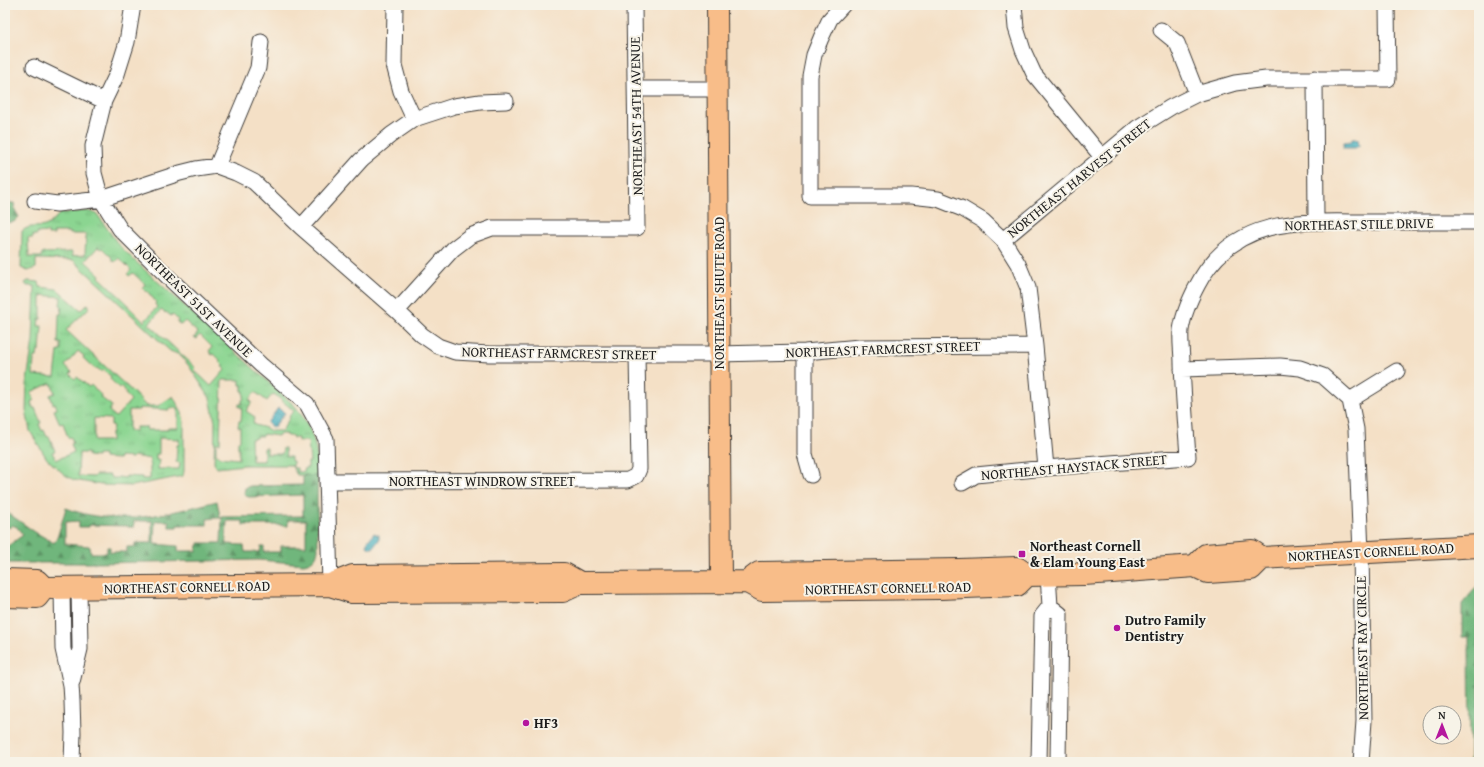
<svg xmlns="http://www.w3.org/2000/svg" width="1484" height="767" font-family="'Gentium Book Plus',serif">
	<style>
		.grass { fill: url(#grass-tufts); stroke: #547856; fill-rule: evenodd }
		.forest { fill: url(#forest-firs); stroke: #46694c; fill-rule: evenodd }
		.water { fill: url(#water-waves); stroke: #2c646c }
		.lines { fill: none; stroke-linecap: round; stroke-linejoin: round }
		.minor-casing { stroke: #3c3936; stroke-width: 17 }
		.major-casing { stroke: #3c3936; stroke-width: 22 }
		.highway-casing { stroke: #3c3936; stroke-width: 24 }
		.minor { stroke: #fff; stroke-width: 15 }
		.major { stroke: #f8bd89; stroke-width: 20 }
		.highway { stroke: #f8bd89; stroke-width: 22 }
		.poi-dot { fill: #b5179e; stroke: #f7f3e8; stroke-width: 1.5 }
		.labels { text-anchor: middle; stroke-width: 4; stroke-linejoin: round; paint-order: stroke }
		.street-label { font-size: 14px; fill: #1c1c1c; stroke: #f7f3e8 }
		.poi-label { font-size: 14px; font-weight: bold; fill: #1c1c1c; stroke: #f7f3e8; text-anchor: start }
	</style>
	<defs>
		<pattern id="grass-tufts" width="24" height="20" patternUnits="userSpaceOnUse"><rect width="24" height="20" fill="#8bd591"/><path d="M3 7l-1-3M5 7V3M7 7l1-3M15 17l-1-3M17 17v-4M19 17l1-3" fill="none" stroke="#77b67c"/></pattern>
		<pattern id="forest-firs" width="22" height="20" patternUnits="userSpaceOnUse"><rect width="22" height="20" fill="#70b67b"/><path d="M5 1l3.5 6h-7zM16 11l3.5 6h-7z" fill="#5b9364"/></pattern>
		<pattern id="water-waves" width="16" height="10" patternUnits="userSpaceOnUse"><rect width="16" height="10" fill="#3dabbc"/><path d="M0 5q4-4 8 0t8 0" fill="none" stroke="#328a98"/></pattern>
	</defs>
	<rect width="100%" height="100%" fill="#f7f3e8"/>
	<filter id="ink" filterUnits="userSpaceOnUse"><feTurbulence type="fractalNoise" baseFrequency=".025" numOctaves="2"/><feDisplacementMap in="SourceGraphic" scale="8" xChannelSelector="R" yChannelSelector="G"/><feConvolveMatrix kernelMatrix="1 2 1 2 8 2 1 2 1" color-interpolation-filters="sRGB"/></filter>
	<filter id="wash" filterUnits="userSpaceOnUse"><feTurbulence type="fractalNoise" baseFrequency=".012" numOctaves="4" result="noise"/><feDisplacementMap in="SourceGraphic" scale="16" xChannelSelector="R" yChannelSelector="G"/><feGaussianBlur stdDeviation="0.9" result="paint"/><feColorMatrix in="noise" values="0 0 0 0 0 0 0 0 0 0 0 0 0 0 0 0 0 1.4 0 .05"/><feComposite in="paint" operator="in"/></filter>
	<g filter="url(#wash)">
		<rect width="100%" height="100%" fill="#f4e0c6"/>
		<path class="grass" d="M88 211 97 214 118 244 134 260 295 406C313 429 318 447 318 476L297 475 291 465H245L217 468 214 463 215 422 210 398 189 366 180 355 170 351 73 260 36 259V268L28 271 21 268 22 231C32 223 40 230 49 224 54 221 56 216 61 213ZM48 232V235H54V232H69V234H86L85 255 72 256V252L42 253 41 257H29L28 238H33V235H37V233ZM98 247 100 249 102 248 112 258 111 259 115 262 119 258 131 270 127 274 129 276 133 273 145 284 142 288 146 292 147 291 156 302 155 304 157 307 144 322 128 306 129 305 99 277 100 275 85 261ZM161 310 165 313 166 312 171 316 172 314 178 320 177 322 181 325 185 321 198 333 194 338 196 339 200 335 212 347 209 351 212 355 214 354 220 360 219 361 223 365 222 366 225 370 211 386 194 370 196 368 149 324ZM222 380H240V385H242V391H244V399L242 400V404H239V407H242L241 421H239L238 427H240V441H238V448L239 449V459L219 457V456L216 455V443H220ZM255 392 267 401 271 396 274 394 294 411 289 416 290 417 282 431H271L266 428 255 425 253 422 255 417 246 411 252 402 249 400ZM263 434 278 436 279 434H287V436H293V438H298V441H308L310 462H308V468H305L304 472H297V468H293V461H291V457H286L285 448H283L282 454H267V448H264V461H252L251 439 256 438 257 436H263Z
			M28 281 39 282 40 287 57 289 81 310 87 304 89 305V308L66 330 133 392 146 406H158L173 396 182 413 184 422V471L183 476 132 486 101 485 74 480 65 475 47 459 30 431 26 410 27 381 33 340 35 286H27L25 283ZM41 295 61 297 60 305 62 306 61 314H59L58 343H61V351H58L55 377 33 375 34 357H37L38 350H40L42 326H38L39 319H41ZM78 351 84 356 83 358 95 369 97 368 102 372 104 370 111 377 110 379 119 388 121 387 126 392 125 394 131 400 116 417 109 411 112 406 100 397 101 395 91 385 89 387 77 377 75 379 70 374 72 372 65 366ZM51 383 55 393 50 395 53 404 55 403 57 409 54 410 60 424 63 423 68 438 71 437 73 443 71 444 74 452 56 460 52 452 55 451 49 436 47 437 44 430 42 431 39 424 41 423 35 408H33L31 402 34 400 31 392ZM169 408H178V428H168L167 430H147L146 427H136V431H129V410H139V408L169 410ZM94 418 111 419V425H113L112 433H111V441H94ZM159 438 179 439V445H177L176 462 180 463 179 469H158L159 460H156V454H159ZM79 453H88V456L97 457V455H104V458L119 459V457L132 458 133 456 150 459V479H142V477L126 476V478L118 477V478H111L110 475H95L94 477 78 476Z"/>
		<path class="forest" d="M5 203H14L15 210 19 217 14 222 5 223Z
			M303 475 318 476 317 499 318 549C317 558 313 562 304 564L259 560 96 563H5V548L23 535 16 526 15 527 13 525 9 528 5 523V511L35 532 54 543 58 535 66 508C117 528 167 514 217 501L220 517 303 516V495L249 497 246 496 244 493 245 488 250 486 303 485ZM217 518H222L221 543H199V546H197V551H178V546L154 544 155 521H169V527H177V525H207V519ZM288 520H306V546H281V552H264V546H261L260 552H245L244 546 242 545 226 544 227 521H243V525H282V526H288ZM65 522 79 521V527H89V525L128 526V527H134V521H152V543H135V547H127V552H110V547H107V553H91L90 547 89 546 65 544Z
			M1479 584V762H1470L1469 637H1462V604Z"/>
		<path class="water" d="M1352 139H1358L1359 146 1355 148H1343L1344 142 1352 141Z
			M278 408 285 413 273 428 267 423Z
			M374 533 379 535V540L373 548H369L367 546V542Z"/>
	</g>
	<g filter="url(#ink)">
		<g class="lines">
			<g class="minor-casing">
				<path id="minor" d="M133 5 127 42 117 74 104 101 93 146 94 173 101 199 120 229 171 280 261 365 307 404 326 439 330 585
					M395 5 394 65 401 91 414 119
					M843 5 830 19 821 38 814 55 810 76V196H911L938 199 963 209 983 221 1003 240 1018 264 1028 288 1035 346 1046 468
					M1014 5 1016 28 1023 50 1034 74 1102 157
					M1161 30 1177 43 1197 94
					M34 67 104 101
					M1315 78 1316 222
					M636 89H717
					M217 166 258 68 261 42
					M35 201 57 204 101 199 180 173 196 169 217 166 236 173 254 182 301 227 397 311 422 335 438 346 455 352 489 354H719L805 352 860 347 1035 346
					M301 227 361 160 391 135 414 119 454 106 480 102 506 101
					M1003 240 1137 128 1171 107 1197 94 1235 83 1266 79H1388L1387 5
					M397 311 453 249 470 236 492 228H637L634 5
					M805 352V454L811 475
					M1182 369 1280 366 1300 368 1323 376 1350 400 1356 429 1361 553 1364 721 1361 762
					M1350 400 1397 371
					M327 481 628 480 636 476 639 469 637 354
					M962 483 976 475 1046 468 1188 457C1186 426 1183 395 1182 363 1182 353 1180 341 1181 330 1184 311 1192 294 1202 277 1240 215 1306 222 1370 222 1406 222 1443 222 1479 222
					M1048 575 1050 606
					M62 588 63 649 71 685 72 701 73 733 72 762
					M1050 606 1060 614 1058 762
					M72 682 80 649 79 588
					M1039 762 1042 616 1050 606"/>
			</g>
			<g class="major-casing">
				<path id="major" d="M717 5 721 582"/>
			</g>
			<g class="highway-casing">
				<path id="highway" d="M1195 566 1206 555 1252 551 1262 558 1479 546
					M5 580 37 581 44 588 330 585 352 592 563 591 580 583 747 582 762 590 940 588 1017 585 1027 575
					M747 582 759 573 959 570 1017 568 1027 575 1084 574 1195 566 1208 572 1251 569 1262 558
					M330 585 353 576 564 574 580 583
					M5 596 37 597 44 588"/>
			</g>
			<use href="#minor" class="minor"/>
			<use href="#major" class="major"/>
			<use href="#highway" class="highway"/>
		</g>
	</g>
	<g class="poi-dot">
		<rect x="1018" y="550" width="8" height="8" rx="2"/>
		<circle cx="1117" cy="628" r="4"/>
		<circle cx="526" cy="723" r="4"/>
	</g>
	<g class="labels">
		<g class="street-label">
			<text transform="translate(636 116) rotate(-91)" y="5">NORTHEAST 54TH AVENUE</text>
			<text transform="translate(1079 178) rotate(-39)" y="5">NORTHEAST HARVEST STREET</text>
			<text transform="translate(1359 224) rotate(-1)" y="5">NORTHEAST STILE DRIVE</text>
			<text transform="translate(719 293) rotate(-90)" y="5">NORTHEAST SHUTE ROAD</text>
			<text transform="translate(194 300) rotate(44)" y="5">NORTHEAST 51ST AVENUE</text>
			<text transform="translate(883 349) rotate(-2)" y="5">NORTHEAST FARMCREST STREET</text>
			<text transform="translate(559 353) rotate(1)" y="5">NORTHEAST FARMCREST STREET</text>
			<text transform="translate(1074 467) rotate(-5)" y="5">NORTHEAST HAYSTACK STREET</text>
			<text x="482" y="486">NORTHEAST WINDROW STREET</text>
			<text transform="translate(1371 552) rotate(-3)" y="5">NORTHEAST CORNELL ROAD</text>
			<text transform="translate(187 587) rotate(-1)" y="5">NORTHEAST CORNELL ROAD</text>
			<text transform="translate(888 588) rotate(-1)" y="5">NORTHEAST CORNELL ROAD</text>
			<text transform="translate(1362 648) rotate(-91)" y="5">NORTHEAST RAY CIRCLE</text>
		</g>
		<g class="poi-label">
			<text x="1030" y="551">Northeast Cornell<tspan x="1030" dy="16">&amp; Elam Young East</tspan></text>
			<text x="1125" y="625">Dutro Family<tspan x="1125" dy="16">Dentistry</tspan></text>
			<text x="534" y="728">HF3</text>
		</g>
	</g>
	<rect width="1484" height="767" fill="none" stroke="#f7f3e8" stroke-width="20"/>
	<g transform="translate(1442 725)"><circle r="19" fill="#f7f3e8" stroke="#9f9d96"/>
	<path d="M0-3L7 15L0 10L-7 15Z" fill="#b5179e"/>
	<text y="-6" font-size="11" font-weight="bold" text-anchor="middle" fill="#1c1c1c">N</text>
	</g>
</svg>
